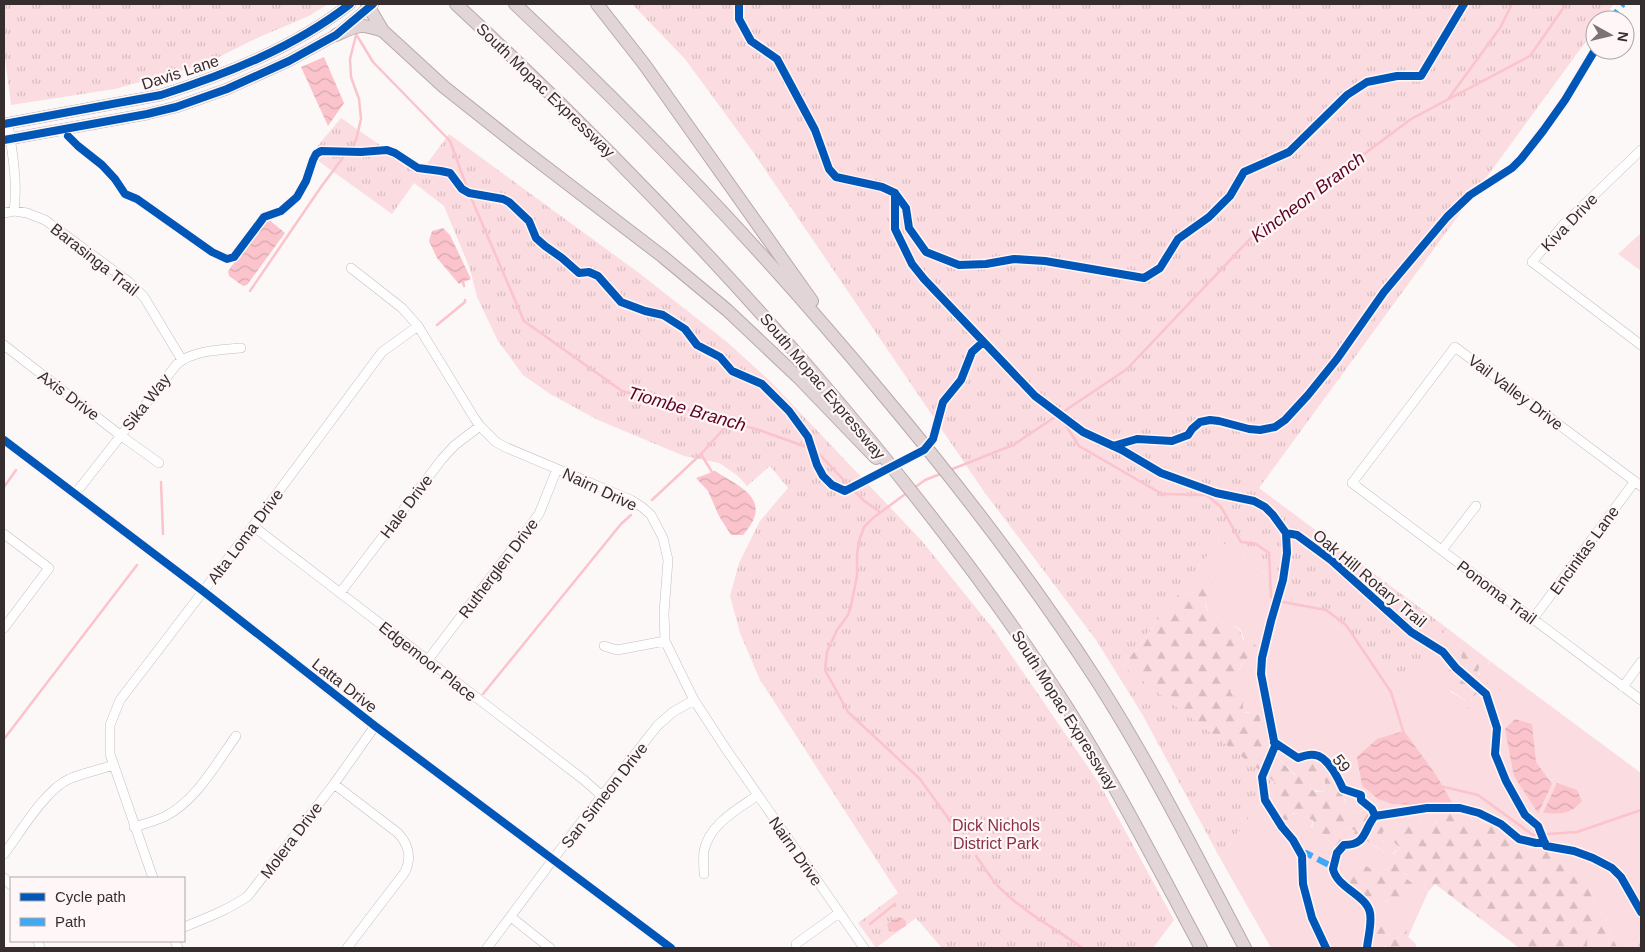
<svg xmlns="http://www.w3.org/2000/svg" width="1645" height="952" font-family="Arial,sans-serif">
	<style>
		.grass { fill: #fbdce0 }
		.forest { fill: url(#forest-firs) }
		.park { fill: url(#park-tufts) }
		.water { fill: url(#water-waves) }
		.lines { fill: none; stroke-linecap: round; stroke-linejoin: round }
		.stream { stroke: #fbc3cb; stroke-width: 2.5 }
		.minor-casing { stroke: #c4bebf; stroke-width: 10 }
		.major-casing { stroke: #b8a9ab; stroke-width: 12 }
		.highway-casing { stroke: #b8a9ab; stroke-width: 14 }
		.minor { stroke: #fffefe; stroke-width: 9 }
		.major { stroke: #ede5e7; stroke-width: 11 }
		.highway { stroke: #e1d5d7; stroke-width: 12 }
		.quiet { stroke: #3fa9f5; stroke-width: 6; stroke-dasharray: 12 6; stroke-linecap: butt }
		.cycleway-casing { stroke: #fff6f7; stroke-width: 11 }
		.cycleway { stroke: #0057b8; stroke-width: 8 }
		.labels { text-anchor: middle; stroke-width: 4.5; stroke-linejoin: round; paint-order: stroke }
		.street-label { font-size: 16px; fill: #352d2e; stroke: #fff6f7 }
		.park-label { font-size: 16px; fill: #8a3145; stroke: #fff6f7 }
		.water-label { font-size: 18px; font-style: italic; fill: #5e0223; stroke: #fff6f7 }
	</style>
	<defs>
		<pattern id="forest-firs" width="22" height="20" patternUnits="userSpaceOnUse" patternTransform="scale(1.25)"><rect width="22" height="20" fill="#fbdce0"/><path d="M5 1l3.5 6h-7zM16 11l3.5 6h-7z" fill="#d8bdc0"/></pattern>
		<pattern id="park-tufts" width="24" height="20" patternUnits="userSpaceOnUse" patternTransform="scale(1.25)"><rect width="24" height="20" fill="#fbdce0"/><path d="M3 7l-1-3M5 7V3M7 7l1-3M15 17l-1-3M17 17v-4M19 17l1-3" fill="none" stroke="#d8bdc0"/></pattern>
		<pattern id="water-waves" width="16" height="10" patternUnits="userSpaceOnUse" patternTransform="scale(1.25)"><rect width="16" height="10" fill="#fbc3cb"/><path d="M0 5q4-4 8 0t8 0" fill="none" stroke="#d8a8af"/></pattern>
	</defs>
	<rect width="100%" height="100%" fill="#fdf8f8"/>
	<path class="grass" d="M1641 233V271L1618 254Z
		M1219 540 1410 681 1447 628 1469 645H1466L1463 649 1467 665 1466 668 1459 669 1454 667 1447 682 1451 692 1467 701V706L1473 704 1471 700 1476 694 1480 695 1488 685C1486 679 1480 677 1478 670L1480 666 1490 663V661L1641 773V947L1640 943 1627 944 1626 948H1618C1612 939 1606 926 1605 916L1595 907 1593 897 1590 893 1591 887 1579 878 1574 869 1556 859 1543 846 1534 849 1526 847 1521 841 1515 840 1502 828 1488 823 1474 822 1471 817 1439 820 1432 826 1425 828 1418 819 1399 835 1397 845 1400 848 1393 853V868H1388L1379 873 1366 866 1359 868 1355 873V890C1366 889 1376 899 1387 902L1407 881 1404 877 1403 872 1424 884 1425 889 1428 892 1408 937 1401 933 1399 938 1392 939 1385 933V929C1375 932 1368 938 1374 948H1271L1220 858 1267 793 1269 801 1277 816 1297 813 1303 817 1313 820 1311 827 1324 835 1334 846 1339 847 1347 834 1346 829 1350 828 1364 839 1384 852 1387 844 1380 839 1381 835 1391 819 1372 816 1371 812 1365 809 1351 813 1344 809C1348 799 1341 793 1337 785 1327 790 1320 794 1310 788L1311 780 1302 760 1300 768 1296 775 1267 747 1263 740 1260 716 1256 713 1243 712V704L1233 696 1229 691 1233 688 1237 672 1249 656 1241 630 1237 627 1226 626C1223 621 1213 615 1208 612L1201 585 1196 592 1177 595Z
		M1591 936H1607L1610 941 1608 948H1590L1587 945V940Z"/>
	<path class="forest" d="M1209 582 1221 587 1223 591 1220 598C1214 599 1211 602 1205 604L1208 612C1213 615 1223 621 1226 626 1239 627 1240 627 1243 640H1250L1256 646 1257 652 1254 656H1249C1241 667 1233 671 1239 684L1230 691 1233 696 1238 693 1243 695 1245 699 1243 704V712L1248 713 1253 711 1260 716 1263 740 1267 747 1295 775 1300 768 1302 760 1308 758 1315 762 1318 771 1311 780 1310 788 1316 792 1325 791V779L1330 774C1337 779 1347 800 1345 809L1351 813 1365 809 1371 812 1372 816 1391 819C1389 826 1381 831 1381 839L1383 842H1385L1389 849 1386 853 1364 839 1356 841 1353 837 1355 831 1350 828 1346 829 1348 834 1339 847 1334 846 1324 835 1312 831 1313 820 1303 817 1297 813H1292V819L1286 820 1277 816 1269 801 1267 793 1274 783 1123 666 1177 595 1196 592 1201 585Z
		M1466 645H1469L1490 661 1487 665 1480 666 1478 670 1479 675 1485 676 1487 680 1488 685 1480 695 1476 694 1471 700 1473 704 1478 707 1476 712 1473 715 1467 712V701C1453 691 1448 694 1446 674L1451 668H1466L1467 665 1462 659 1460 651Z
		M1454 810C1463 812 1469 814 1474 822L1488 823 1502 828 1515 840 1521 841 1526 847 1534 849 1538 845 1543 846 1556 859 1562 858C1574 866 1579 877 1591 887L1590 893 1593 897 1595 907 1605 916C1606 926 1612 939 1618 948H1608L1610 941 1607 936H1592L1587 940V945L1590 948H1519L1435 884 1428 892 1425 889 1424 884 1403 872 1404 877 1412 883 1413 888C1405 904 1366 908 1361 890H1355L1350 888 1348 883 1351 880V876L1355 873 1359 868 1366 866 1379 873 1388 868H1393L1390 857 1400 848 1394 842 1398 838 1399 835 1404 831C1402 824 1402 819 1407 814L1414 815 1425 828 1428 824 1432 826C1444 819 1436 813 1454 810Z
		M1399 922 1406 925 1407 936 1416 944V948H1388L1386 946 1382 948H1374L1371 943C1372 937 1376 933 1375 928L1380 925 1387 924 1385 929V933L1392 939 1399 938 1401 933 1398 930 1397 925Z
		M1635 940 1640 943 1641 948H1626C1627 943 1629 941 1635 940Z"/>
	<path class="park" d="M4 4H328L309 16 257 38 205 64 115 89 11 105 4 51Z
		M632 4H1614L1602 20H1595V29L1259 488 1447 628 1411 682 1219 540 1123 666 1275 782 1220 858 1142 714 1096 640 985 493 751 149 685 59Z
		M341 118 420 173 449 134 639 273 727 342 770 381 922 541 994 630 1099 783 1174 920 1153 948H942L916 918 876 948 858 923 898 893 760 680 740 633 730 596 739 563 760 521 788 488 770 466 747 486 737 475 719 463 684 456 598 420 550 394 523 375 498 341 477 297 470 269 444 206 414 183 392 214 310 155Z"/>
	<path class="water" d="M324 57 344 103 328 126 301 67Z
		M267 218 285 233 247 285 243 286 229 276 228 271Z
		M443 228 450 235 471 279 459 284 437 258 429 241 432 231Z
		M715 471C742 488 774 500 743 535H731L719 516 708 491 696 478Z
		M1515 719 1532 724 1536 762 1552 784 1538 813 1514 776 1505 729Z
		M1404 731 1436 775 1454 806 1392 804 1378 799 1362 785 1357 757 1377 739Z
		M1557 783 1577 790 1582 801C1570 815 1560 814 1543 813Z
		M899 917 904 919 906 922V926L895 932 889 931 887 924 895 918Z"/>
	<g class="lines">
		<path class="stream" d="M356 34 373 62 450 141 469 193 524 321 622 391 759 430 815 450 863 500 880 512
			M1449 98 1500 28 1512 4
			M463 282 464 286
			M250 291 321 187 356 140 361 119 359 99 351 77 350 59 356 35
			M437 325 465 302V300
			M1063 412 1127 369 1249 240 1411 119 1530 56 1566 4
			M701 454 712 472
			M950 470 1013 445 1055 417 1065 424 1079 446 1162 494 1207 495 1221 507 1241 542 1256 544 1269 553 1271 597 1283 602 1326 610 1346 625 1391 692 1404 734
			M161 482 163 534
			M4 487 16 470
			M914 488 925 480 943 473
			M908 492 873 518 864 527 859 541 857 555V576L851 606 848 615 837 630 827 652 825 670 848 712 920 779 956 829
			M652 500 701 454 730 422
			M483 694 621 524 631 515
			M4 739 137 565
			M1440 786 1478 795 1533 835 1577 832 1641 810
			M976 856C983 865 989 876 997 885 1021 911 1054 927 1082 948
			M870 924 895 904V906"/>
		<g class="minor-casing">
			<path id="minor" d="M8 123C12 152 18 181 14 211
				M1641 150 1564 224 1532 262 1641 345
				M4 213 14 211 27 213 45 220 129 282 144 297 182 360
				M351 268 402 308 418 326 475 419 480 426 496 442 505 447 631 500 642 507 651 515 663 538 668 560 664 613 665 641 694 700 726 749 864 948
				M4 345 120 435 159 463
				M4 440 203 591 375 726 671 948
				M1641 486 1455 347 1352 483 1641 700
				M75 494 177 364C194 350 220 350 241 348
				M253 526 584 780 602 796
				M4 534 49 568 4 628
				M1442 550 1476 506
				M340 593 442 459 455 445 480 426
				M1533 619 1635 481
				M604 646 617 650 665 641
				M427 661 539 514 557 469
				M1623 687 1641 662
				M334 784 398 833C409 845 412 857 405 872L347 948
				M134 827C144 824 155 821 164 817 196 801 216 764 236 736
				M4 854C20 833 45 790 69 779 83 773 99 770 113 765
				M704 874C704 867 703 858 704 851 709 824 738 809 758 795
				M4 878 11 885
				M153 878 110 754V725L120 700 253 526 382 352 418 326
				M511 917 550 948
				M184 927C206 918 228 910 248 896L334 784 375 726
				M38 941 40 948
				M175 941 178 948
				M796 944 839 913
				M487 948 575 830 658 725 673 712 694 700"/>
		</g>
		<g class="major-casing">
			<path id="major" d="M4 124 161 95C227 74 295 47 350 4
				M4 140 147 114 176 107 227 89 289 61 336 35 373 4"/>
		</g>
		<g class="highway-casing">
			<path id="highway" d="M367 4 383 31 444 87 521 148 662 256 727 310 800 379 876 458
				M456 4C581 120 700 242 811 370 904 478 992 590 1068 709 1117 787 1158 868 1201 948
				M515 4C644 125 766 254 879 390 958 484 1033 581 1099 684 1153 769 1198 859 1245 948
				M597 4 644 64 812 301
				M336 35C358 25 360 23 383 31"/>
		</g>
		<use href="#minor" class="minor"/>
		<use href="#major" class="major"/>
		<use href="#highway" class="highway"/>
		<path class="quiet" d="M1610 20 1623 4
			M1302 856 1306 853 1333 867"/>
		<g class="cycleway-casing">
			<path id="cycleway" d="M739 4V19L751 41 777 59 815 130 829 169 836 177 882 187 895 193 906 208 909 228 926 252 959 265 986 264 1014 259 1045 261 1144 278 1160 268 1178 239 1209 217 1230 196 1244 172 1289 152 1347 95 1367 82 1397 76H1421L1464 4
				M4 124 161 95C227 74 295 47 350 4
				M68 136 78 146 102 165 115 179 125 194 137 199 212 252 227 259 234 257 264 217 281 211 297 197 306 181 313 160 316 154 321 151 361 152 387 150 395 153 418 168 441 171 450 173 462 189 469 193 503 199 509 202 529 221 536 238 545 246 562 258 579 273 589 272 598 276 621 302 645 311 663 315 685 329 697 345 720 357 732 371 762 384 789 411 808 437 817 465 823 476 832 485 845 491 924 450 933 439 943 402 961 380 972 352 983 342
				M4 140 147 114 176 107 227 89 289 61 336 35 373 4
				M895 193V229L912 264 924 279 1035 396 1083 432 1122 450 1161 473 1216 493 1254 501 1265 507 1273 515 1286 533
				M4 440 203 591 375 726 671 948
				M1113 446 1137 439 1172 441 1188 435 1192 429 1200 422 1210 420 1219 421 1249 429 1260 430 1275 427 1285 420 1308 395 1337 359 1384 292 1447 217 1470 195 1512 168 1521 159 1543 131 1565 100 1595 50
				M1286 533 1297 535 1331 560 1411 632 1443 652 1456 668 1486 694 1497 728 1495 754 1506 781 1525 815 1538 826 1546 846 1574 851 1593 858 1612 868 1621 877 1641 912
				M1286 533 1287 553 1283 580 1271 621 1262 658 1261 674 1275 746 1262 777 1265 800 1282 827 1293 840 1302 856 1303 884 1312 918 1326 948
				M1274 742 1298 758C1303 756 1310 754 1315 755 1328 757 1338 778 1343 789L1361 795V800L1372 809 1375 816
				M1367 948C1368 937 1372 924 1370 913 1367 895 1337 888 1333 869L1337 853 1344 845C1367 845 1363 830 1375 816L1427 808H1460L1479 813 1501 824 1519 839 1536 843H1545"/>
		</g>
		<use href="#cycleway" class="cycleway"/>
	</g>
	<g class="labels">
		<g class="street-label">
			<text transform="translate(180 72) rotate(-18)" y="6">Davis Lane</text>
			<text transform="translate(546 90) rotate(44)" y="6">South Mopac Expressway</text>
			<text transform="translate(1569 222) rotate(-46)" y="6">Kiva Drive</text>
			<text transform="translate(95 259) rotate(38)" y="6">Barasinga Trail</text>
			<text transform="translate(823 386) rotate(50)" y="6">South Mopac Expressway</text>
			<text transform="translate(1516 392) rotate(37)" y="6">Vail Valley Drive</text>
			<text transform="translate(69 395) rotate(37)" y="6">Axis Drive</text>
			<text transform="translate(146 402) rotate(-52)" y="6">Sika Way</text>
			<text transform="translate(600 489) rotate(25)" y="6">Nairn Drive</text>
			<text transform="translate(406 506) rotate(-53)" y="6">Hale Drive</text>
			<text transform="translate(245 536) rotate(-53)" y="6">Alta Loma Drive</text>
			<text transform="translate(1584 550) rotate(-54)" y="6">Encinitas Lane</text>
			<text transform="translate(498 568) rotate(-53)" y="6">Rutherglen Drive</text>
			<text transform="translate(1370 578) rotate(40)" y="6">Oak Hill Rotary Trail</text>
			<text transform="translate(1497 592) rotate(37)" y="6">Ponoma Trail</text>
			<text transform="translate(428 661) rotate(38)" y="6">Edgemoor Place</text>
			<text transform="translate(345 685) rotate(38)" y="6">Latta Drive</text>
			<text transform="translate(1065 710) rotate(58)" y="6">South Mopac Expressway</text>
			<text transform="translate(1342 763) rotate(53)" y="6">59</text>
			<text transform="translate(604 795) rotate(-52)" y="6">San Simeon Drive</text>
			<text transform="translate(291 840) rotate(-53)" y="6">Molera Drive</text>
			<text transform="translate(796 851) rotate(55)" y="6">Nairn Drive</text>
		</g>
		<g class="park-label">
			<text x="996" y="831">Dick Nichols<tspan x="996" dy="18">District Park</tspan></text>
		</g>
		<g class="water-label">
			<text transform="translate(1308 197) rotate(-37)" y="6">Kincheon Branch</text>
			<text transform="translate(687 409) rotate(16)" y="6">Tiombe Branch</text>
		</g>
	</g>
	<rect width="1645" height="952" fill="none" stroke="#352d2e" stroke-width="10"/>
	<rect x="10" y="877" width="175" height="65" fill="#fff6f7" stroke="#aea6a7"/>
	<rect x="20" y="893" width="25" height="8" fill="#0057b8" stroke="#aea6a7"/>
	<text x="55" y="902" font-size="15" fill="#352d2e">Cycle path</text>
	<rect x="20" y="918" width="25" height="8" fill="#3fa9f5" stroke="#aea6a7"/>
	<text x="55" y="927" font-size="15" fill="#352d2e">Path</text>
	<g transform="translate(1610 35) rotate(98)"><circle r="24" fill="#fff6f7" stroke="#aea6a7"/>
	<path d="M0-4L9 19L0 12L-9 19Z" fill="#7b7475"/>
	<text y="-8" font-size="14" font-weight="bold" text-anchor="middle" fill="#352d2e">N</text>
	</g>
</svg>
